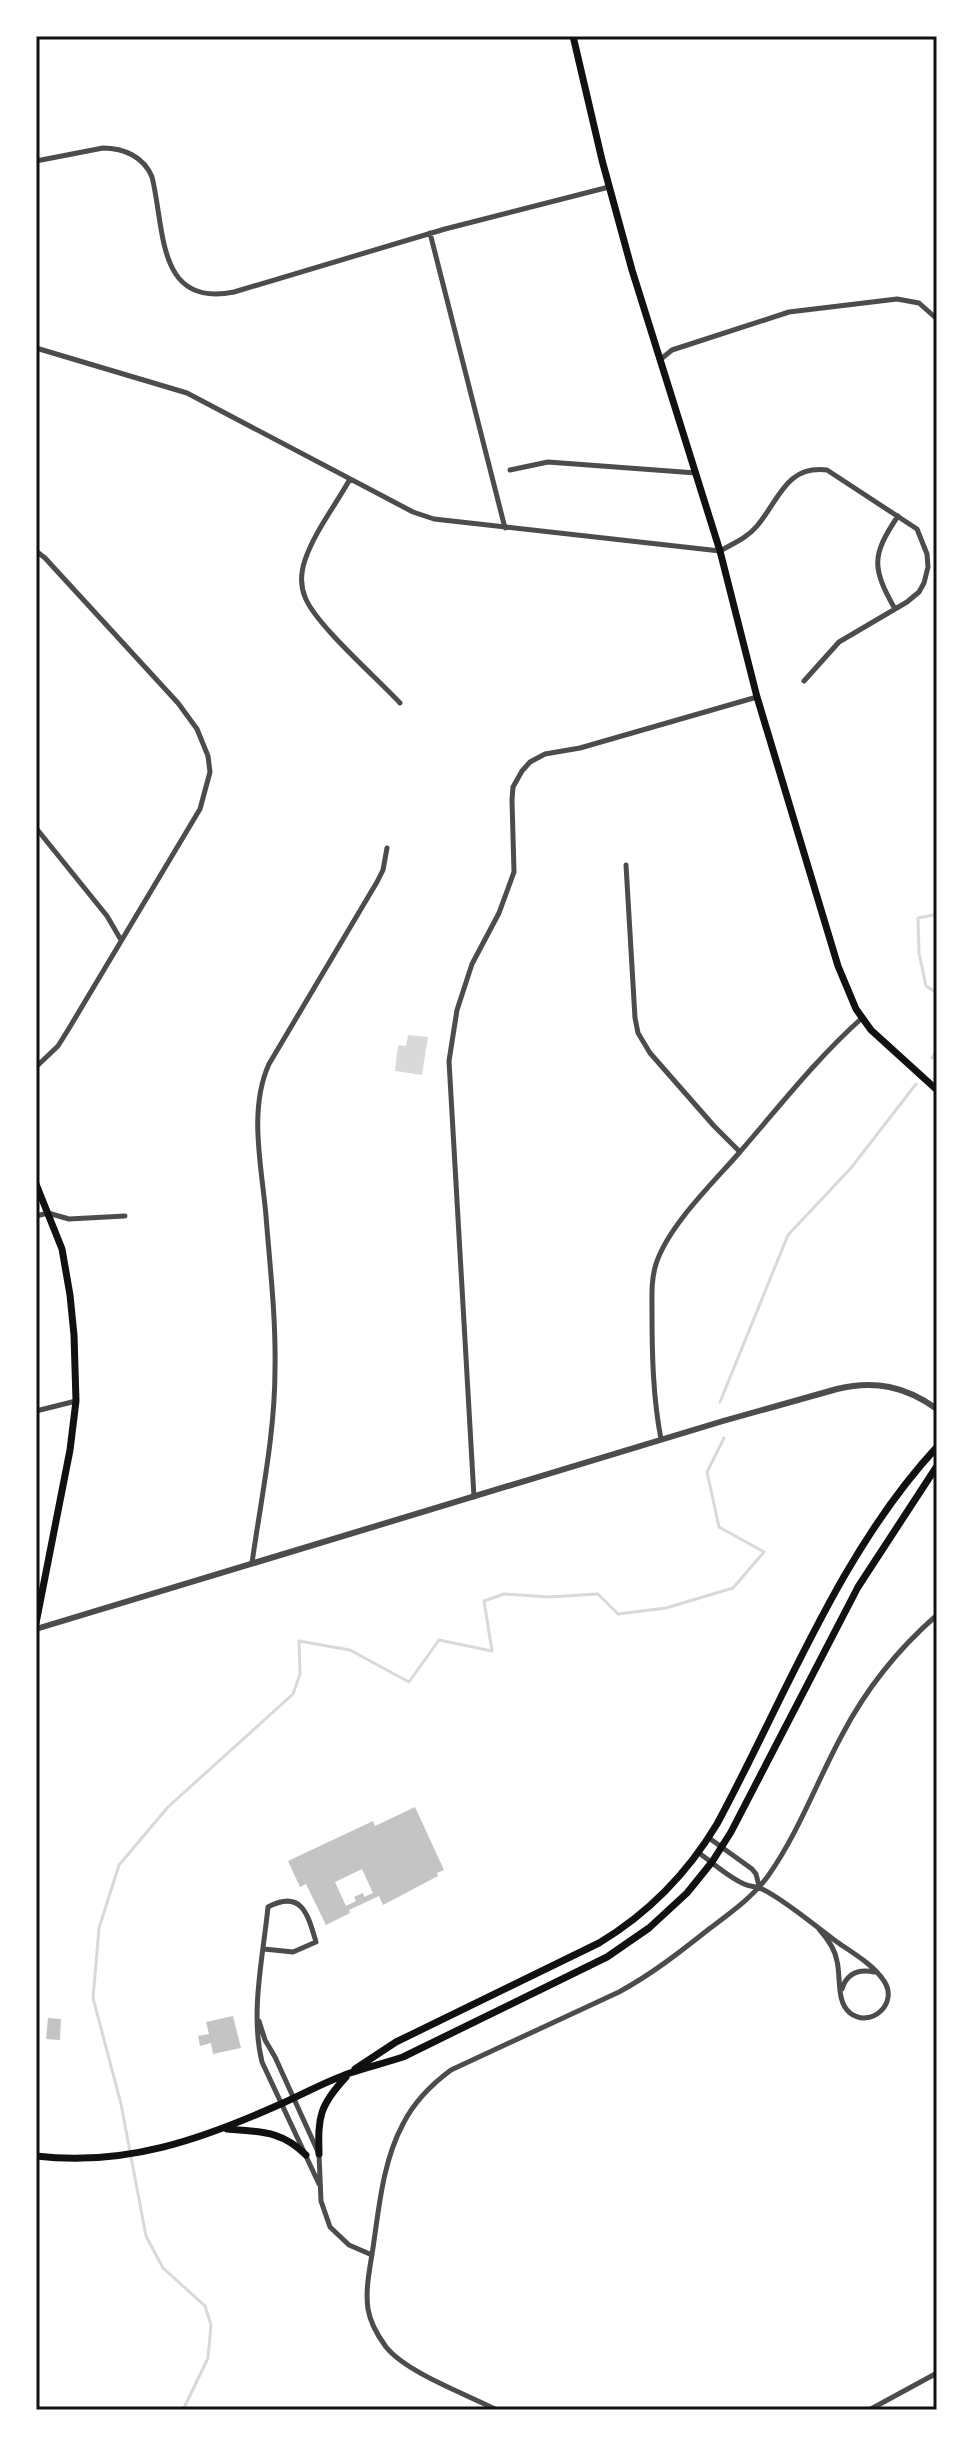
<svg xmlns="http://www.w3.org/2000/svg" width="973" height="2446" font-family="'Roboto Condensed',sans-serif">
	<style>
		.water { fill: #d9d9d9 }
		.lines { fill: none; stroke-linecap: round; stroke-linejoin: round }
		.stream { stroke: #d9d9d9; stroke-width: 3 }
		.building { fill: #c4c4c4; fill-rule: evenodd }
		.minor { stroke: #4c4c4c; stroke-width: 5 }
		.tertiary { stroke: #4c4c4c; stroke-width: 6 }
		.secondary { stroke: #111; stroke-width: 7 }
		.neatline { fill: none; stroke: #111; stroke-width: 3 }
	</style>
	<rect width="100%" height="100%" fill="#fff"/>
	<path class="water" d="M408 1035 428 1037 422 1075 395 1071 398 1045 406 1046Z"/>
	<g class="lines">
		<path class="stream" d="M937 917 933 915 918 918 919 953 926 986 937 993
			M932 1058 937 1050
			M720 1402 788 1235 851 1168 916 1084
			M183 2410 208 2358 211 2325 205 2306 163 2268 146 2236 121 2104 93 1998 99 1928 119 1865 168 1807 293 1694 300 1674 299 1641 350 1650 409 1682 439 1640 492 1651 484 1601 504 1594 549 1597 598 1594 618 1614 666 1608 733 1588 764 1552 719 1527 707 1472 724 1438"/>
	</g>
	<path class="building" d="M415 1807 444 1870 437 1873 438 1876 383 1905 379 1896 349 1910 350 1913 326 1925 306 1884 300 1887 288 1861 373 1821 375 1826ZM362 1869 373 1893 364 1897 363 1893 354 1897 356 1901 346 1906 335 1882Z
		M233 2016 241 2048 213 2054 211 2043 200 2046 198 2036 209 2034 206 2022Z
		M48 2018 61 2019 60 2040 46 2039Z"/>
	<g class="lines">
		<path class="minor" d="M36 161 103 148C124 148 144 157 152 177 165 228 156 308 234 292L445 229 609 187
			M430 233 505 528
			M36 348 187 393 413 512 434 519 720 551C734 543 747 538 757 526 779 500 786 465 827 470L917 529 927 554 928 567 924 583 919 592 907 602 839 642 804 681
			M661 359 672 350 789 312 897 299 919 303 937 319
			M510 470 548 462 696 473
			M350 479C335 506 315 531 305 560 301 572 300 585 305 597 315 624 377 678 400 703
			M36 551 45 558 178 703 197 729 208 756 210 772 200 809 68 1030 58 1046 36 1067
			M895 609C872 568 871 556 898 516
			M36 828 107 916 121 940
			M626 865 635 1018 638 1033 650 1053 714 1126 740 1152
			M36 1216 48 1213 69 1219 125 1216
			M36 1411 76 1401
			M661 1439C653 1398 652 1355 652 1312 652 1296 651 1280 656 1264 668 1226 713 1183 739 1153 779 1107 817 1058 862 1018
			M474 1497 449 1061 457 1010 472 964 499 913 514 872 512 800 513 787 522 771 530 762 545 754 580 748 757 697
			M252 1563C261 1499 275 1434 275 1369 276 1318 270 1267 266 1216 262 1168 248 1110 269 1064L377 882 383 870 387 848
			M709 1838 752 1869 756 1874 759 1886
			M699 1853C713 1863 728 1877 744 1884 750 1887 756 1886 762 1889 785 1900 815 1926 837 1942 853 1953 874 1965 884 1981 899 2003 871 2029 850 2013 836 2002 841 1977 837 1961 835 1949 827 1938 819 1929
			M264 1949 293 1952 316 1942C308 1915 302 1889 268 1907 263 1957 250 2013 262 2062L319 2184
			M842 1989C847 1973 859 1969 874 1972
			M259 2021 265 2040 275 2057 319 2154 321 2201 330 2227 349 2245 372 2255
			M497 2410C466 2394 407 2373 386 2347 378 2336 370 2322 368 2309 365 2289 370 2268 373 2248 379 2207 383 2161 403 2124 414 2102 432 2084 451 2070L619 1992C652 1974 680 1952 709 1929 730 1913 752 1898 768 1876 799 1832 817 1781 842 1735 866 1689 898 1649 937 1615
			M869 2410 937 2373"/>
		<path class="tertiary" d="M36 1629 723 1421 837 1389C875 1380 905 1386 937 1409"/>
		<path class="secondary" d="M573 36 602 160 632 270 720 551 757 697 838 966 856 1009 871 1030 937 1090
			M36 1184 62 1249 70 1295 74 1335 76 1401 70 1450 36 1623
			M355 2069 396 2042 599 1943C649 1913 687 1874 717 1824 784 1700 840 1551 937 1447
			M227 2129C260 2132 281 2130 306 2155
			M319 2154C318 2117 319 2106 346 2077
			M36 2156C125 2167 203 2139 283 2103 305 2093 327 2081 350 2073 367 2067 385 2063 403 2057L607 1957 649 1928 687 1893 712 1862 731 1832 858 1587 937 1466"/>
	</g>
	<rect width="973" height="2446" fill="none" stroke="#ffffff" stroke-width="76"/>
	<rect x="38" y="38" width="897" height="2370" class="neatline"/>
</svg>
